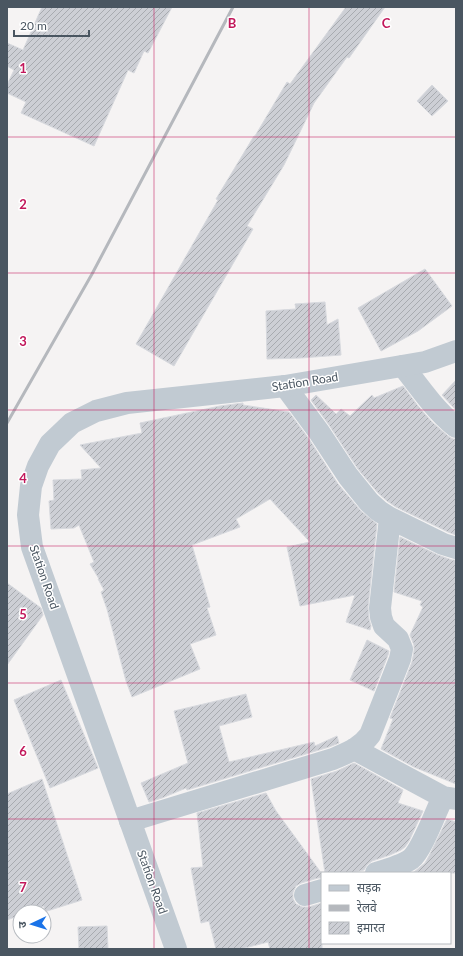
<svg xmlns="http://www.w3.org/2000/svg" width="463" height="956" font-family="Lato,'Noto Sans Devanagari',sans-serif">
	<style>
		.building { fill: url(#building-hatch); stroke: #d7d9de }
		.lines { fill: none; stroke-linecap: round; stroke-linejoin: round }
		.minor { stroke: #c1cad2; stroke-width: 22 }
		.tertiary { stroke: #c1cad2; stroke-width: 22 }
		.rail { stroke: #b5b8bd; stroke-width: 3 }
		.grid { fill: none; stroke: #c2185b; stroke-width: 1; stroke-opacity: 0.55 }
		.labels { text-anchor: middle; stroke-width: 3; stroke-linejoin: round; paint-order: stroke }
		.street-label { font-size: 12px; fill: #4a5661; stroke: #fff }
		.grid-label { font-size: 13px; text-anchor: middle; font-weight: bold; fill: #c2185b; stroke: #fff; stroke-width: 3; stroke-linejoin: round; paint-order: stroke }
	</style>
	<defs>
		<pattern id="building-hatch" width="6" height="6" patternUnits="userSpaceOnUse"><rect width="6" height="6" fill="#cdcfd5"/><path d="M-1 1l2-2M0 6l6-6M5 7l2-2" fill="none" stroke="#a8abb0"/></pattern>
	</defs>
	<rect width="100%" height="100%" fill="#f5f3f3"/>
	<path class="building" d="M42 7H172L148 53 144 51 134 73 128 70 94 146 21 113 26 102 7 93V85L14 70 7 66V43L23 50Z
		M346 7H385L349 58 347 57 314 103 284 165 247 226 253 229 174 366 136 344 218 200 216 199 254 136H255L287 82 290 84Z
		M432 85 448 101 432 116 417 101Z
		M425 269 452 306 418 331 381 351 358 308Z
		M325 302 327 325 338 319 341 355 301 358 267 359 266 311 296 309 295 304Z
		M456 380V410L442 395Z
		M403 386 418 406 432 422 448 436 453 439H456V535L448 532 396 507 387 501 378 493 358 469 329 425 311 400 316 395 336 414 341 409 350 416 372 395 374 398Z
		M243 403V405L289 412 309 439 338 484 361 511 377 524 368 607 369 619 371 626 370 630 346 622 355 595 300 606 287 547 310 542 270 499 236 519 240 527 192 545 210 607 207 608 216 635 190 644 200 669 132 697 126 681 107 609 101 592 104 590 98 579H99L90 564 94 562 79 525 74 528 51 529 49 501 54 500 53 480 82 479 81 470 101 468 80 445 142 433 140 423 220 406Z
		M400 537 438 555 452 560H456V784L414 767 381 749 393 719 390 718 412 662 414 651V645L410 635 423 607 420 605 422 601 394 592Z
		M7 583 41 608 43 615 7 665Z
		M367 640 389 651 388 655 374 691 350 680Z
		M61 680 98 768 50 788 14 700Z
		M246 694 252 717 219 726 229 762 314 742 315 746 337 736 339 743 329 747 187 790 186 788 162 798 149 802 141 783 188 763 174 711Z
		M354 763 403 790 398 803 423 811 409 841 405 847 401 850 390 855 372 861 367 865 364 870 351 873H325L311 779 337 771Z
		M42 779 82 900 44 912V906L28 912H20V915L7 920V794Z
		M266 793 276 811 322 874V878H318L301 883 296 886 293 892V899L296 904 302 907H309L322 903V949H270L268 942 241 949H216L209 921 201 923 191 868 203 867 197 813Z
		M447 819 456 822V873H414V872L425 863 430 854Z
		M107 926 108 949H79L78 927Z"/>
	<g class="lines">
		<path class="minor" d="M403 366C419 387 435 410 456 427
			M285 386 319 432 348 476 369 502 379 511 390 518 443 544 456 548
			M354 749 443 797 456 799
			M130 821 333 759C349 752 359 749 370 735L400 659 402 649 398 639 384 626 381 617 380 608 390 518
			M376 873C386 870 403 865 411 859 422 850 436 811 443 797
			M305 895 322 890"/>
		<path class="tertiary" d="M176 949 32 547 28 515 31 486 38 466 50 444 72 423 96 411 127 403 285 386 425 362 456 351"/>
		<path class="rail" d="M7 423 92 274 233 7"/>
	</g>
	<path class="grid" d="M154 7V949M309 7V949M7 137H456M7 273H456M7 410H456M7 546H456M7 683H456M7 819H456"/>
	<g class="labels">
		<g class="street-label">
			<text transform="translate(305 382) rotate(-9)" y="4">Station Road</text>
			<text transform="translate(44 577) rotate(71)" y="4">Station Road</text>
			<text transform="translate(152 882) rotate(70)" y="4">Station Road</text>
		</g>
	</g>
	<g class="grid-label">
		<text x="232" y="28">B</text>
		<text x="386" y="28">C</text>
		<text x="23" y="73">1</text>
		<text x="23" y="209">2</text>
		<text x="23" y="346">3</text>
		<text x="23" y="483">4</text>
		<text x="23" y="619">5</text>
		<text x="23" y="756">6</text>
		<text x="23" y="892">7</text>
	</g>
	<rect width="463" height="956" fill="none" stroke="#4a5661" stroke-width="16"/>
	<rect x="321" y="872" width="130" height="72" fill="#ffffff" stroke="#b7bbc0"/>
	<rect x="329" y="885" width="20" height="6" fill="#c1cad2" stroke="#b7bbc0"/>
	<text x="357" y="892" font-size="12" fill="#4a5661">सड़क</text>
	<rect x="329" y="905" width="20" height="6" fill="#b5b8bd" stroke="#b7bbc0"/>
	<text x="357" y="912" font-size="12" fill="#4a5661">रेलवे</text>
	<rect x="329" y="922" width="20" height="12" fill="url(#building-hatch)" stroke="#b7bbc0"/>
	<text x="357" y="932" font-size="12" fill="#4a5661">इमारत</text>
	<g transform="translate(32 924) rotate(266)"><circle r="19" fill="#ffffff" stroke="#b7bbc0"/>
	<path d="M0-3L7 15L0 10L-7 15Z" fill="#1a73e8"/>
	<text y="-6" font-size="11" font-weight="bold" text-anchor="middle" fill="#4a5661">उ</text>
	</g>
	<path d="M14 30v6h75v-6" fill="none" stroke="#4a5661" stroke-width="2"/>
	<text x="20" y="30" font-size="12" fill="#4a5661" stroke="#ffffff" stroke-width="3" paint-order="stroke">20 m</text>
</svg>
